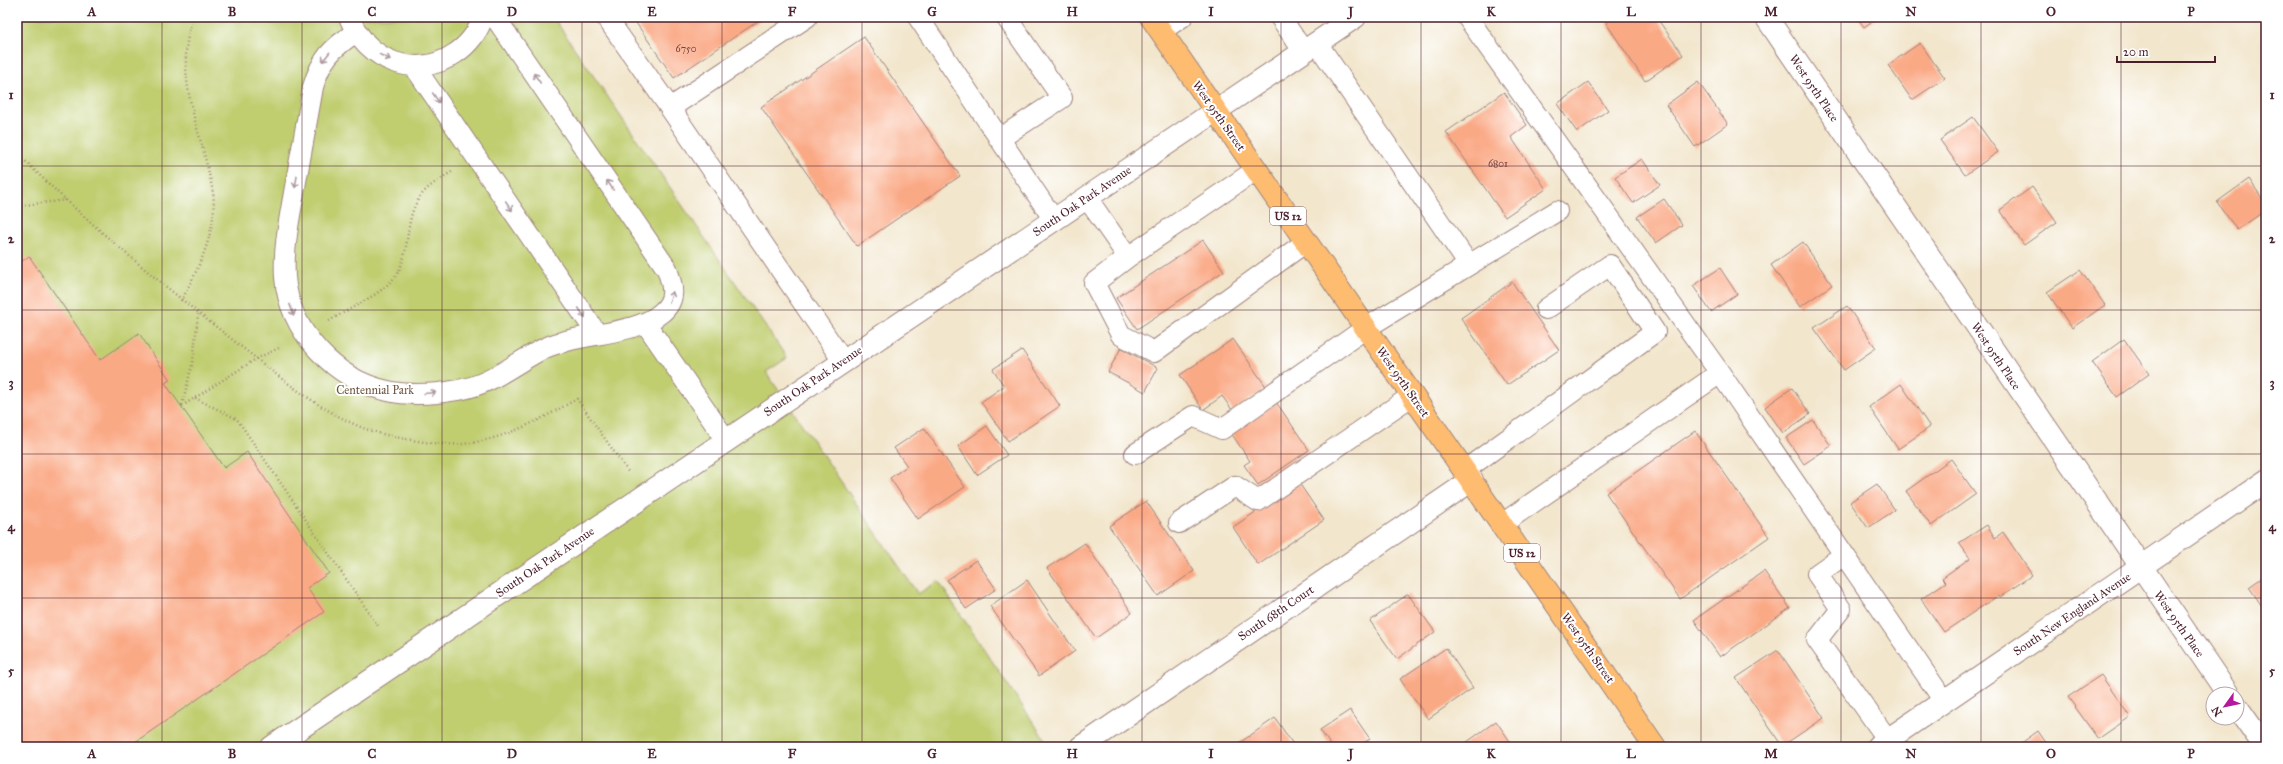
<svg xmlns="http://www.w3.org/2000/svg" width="2283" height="764" font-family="'IM FELL Great Primer',serif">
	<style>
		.green { fill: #c0ce70; stroke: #85764e }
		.building { fill: #faa985 }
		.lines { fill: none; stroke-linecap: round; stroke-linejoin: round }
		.lane-casing { stroke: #9e827c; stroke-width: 22 }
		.street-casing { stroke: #9e827c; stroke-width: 24 }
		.primary-casing { stroke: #9e827c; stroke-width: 24 }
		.path { stroke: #9e827c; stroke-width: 2.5; stroke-dasharray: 1 3; stroke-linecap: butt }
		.lane { stroke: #fff; stroke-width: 20 }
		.street { stroke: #fff; stroke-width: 22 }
		.primary { stroke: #fdbc6f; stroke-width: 22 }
		.oneway { stroke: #ae9aa0 }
		.grid { fill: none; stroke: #4a1f2b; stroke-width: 1; stroke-opacity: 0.55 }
		.labels { text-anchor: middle; stroke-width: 4; stroke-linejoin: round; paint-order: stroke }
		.number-label { font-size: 10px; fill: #764242 }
		.shield { fill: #fff; stroke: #80626b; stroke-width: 1 }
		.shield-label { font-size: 11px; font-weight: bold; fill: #4a1f2b }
		.street-label { font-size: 12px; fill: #4a1f2b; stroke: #fff }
		.park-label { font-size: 12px; fill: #6d5440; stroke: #fff }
		.neatline { fill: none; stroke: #4a1f2b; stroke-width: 1.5 }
		.grid-label { font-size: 13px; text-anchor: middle; font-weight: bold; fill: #4a1f2b }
	</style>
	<rect width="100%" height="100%" fill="#fff"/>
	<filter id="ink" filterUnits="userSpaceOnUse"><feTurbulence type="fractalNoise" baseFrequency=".025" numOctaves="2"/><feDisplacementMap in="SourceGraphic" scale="8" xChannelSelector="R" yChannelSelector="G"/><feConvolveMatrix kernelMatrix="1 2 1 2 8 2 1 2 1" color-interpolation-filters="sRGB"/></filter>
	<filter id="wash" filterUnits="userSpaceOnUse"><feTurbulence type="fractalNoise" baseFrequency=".012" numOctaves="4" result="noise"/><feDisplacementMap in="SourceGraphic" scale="16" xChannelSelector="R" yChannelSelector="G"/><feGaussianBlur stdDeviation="0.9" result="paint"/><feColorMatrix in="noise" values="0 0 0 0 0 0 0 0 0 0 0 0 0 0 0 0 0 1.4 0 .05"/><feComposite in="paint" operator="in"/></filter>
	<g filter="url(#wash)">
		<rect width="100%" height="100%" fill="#f2e6cc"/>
		<path class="green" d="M17 17H553L787 358 766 372 918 594 938 581 1050 747H17Z"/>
		<g id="blocks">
			<path class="building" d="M632 17H764L674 78Z
				M1614 17H1656L1683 55 1645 81 1606 23Z
				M1857 17H1878L1864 27Z
				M864 37 960 176 857 246 761 107Z
				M1920 43 1945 78 1912 100 1888 65Z
				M1588 82 1608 110 1577 132 1557 104Z
				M1698 82 1728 124 1695 147 1666 105Z
				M1504 92 1527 125 1511 137 1546 189 1505 217 1446 132Z
				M1973 117 1998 152 1965 175 1940 140Z
				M1642 159 1660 185 1633 203 1615 177Z
				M2249 179 2266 204V210L2237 230 2217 202Z
				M2032 187 2057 222 2024 245 2000 210Z
				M1664 199 1682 225 1656 243 1637 217Z
				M1203 240 1224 271 1137 329 1116 298Z
				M1803 242 1832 285 1800 307 1771 265Z
				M29 256 100 360 139 333 170 380 165 383 224 468 247 452 329 573 307 588 324 612 128 747H17V265Z
				M1720 268 1737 294 1711 312 1693 286Z
				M2080 270 2105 305 2072 328 2047 292Z
				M1512 282 1559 350 1507 385 1461 318Z
				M1847 306 1876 348 1844 370 1814 328Z
				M1233 339 1267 388 1233 411 1222 396 1203 410 1180 375Z
				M2124 339 2149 374 2117 397 2092 362Z
				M1121 348 1158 368 1145 392 1108 372Z
				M1022 350 1060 406 1008 441 981 402 1004 386 993 369Z
				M1901 384 1930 427 1898 449 1869 407Z
				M1792 388 1810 414 1783 433 1765 407Z
				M1276 402 1309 450 1258 485 1244 465 1250 461 1231 433Z
				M1813 420 1831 446 1804 464 1786 438Z
				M987 426 1007 455 977 475 958 446Z
				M924 428 965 487 918 519 890 478 907 466 894 448Z
				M1695 431 1769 537 1680 599 1606 493Z
				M1951 459 1976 494 1931 526 1906 491Z
				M1299 483 1324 520 1258 565 1233 527Z
				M1877 484 1895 510 1868 528 1850 502Z
				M1146 501 1194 571 1158 596 1109 526Z
				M1987 525 1995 538 2003 532 2032 575 2000 597 1999 595 1944 632 1921 599 1946 582 1942 578 1970 558 1959 543Z
				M1085 543 1132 613 1096 638 1047 568Z
				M976 560 996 589 966 609 947 580Z
				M1764 571 1790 608 1720 657 1694 620Z
				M2266 575V612L2249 587Z
				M1027 580 1075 651 1039 676 990 606Z
				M1408 594 1435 632 1397 659 1370 621Z
				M1446 648 1473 688 1428 719 1400 679Z
				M1778 650 1824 718 1782 746 1736 678Z
				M2101 675 2130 717 2098 739 2068 697Z
				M1350 710 1370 739 1357 747H1332L1320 730Z
				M1275 718 1295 747H1241L1238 744Z
				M1496 721 1514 747H1465L1463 745Z
				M2038 731 2049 747H2016Z"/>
		</g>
	</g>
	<g filter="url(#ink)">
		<use href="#blocks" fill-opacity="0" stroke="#9e827c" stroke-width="1"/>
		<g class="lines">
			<g class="lane-casing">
				<path id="lane" d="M349 17C367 61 416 81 456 53 468 45 479 31 483 17
					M606 17 670 108
					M807 17 670 108 843 361
					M918 17 1054 220
					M1280 17 1304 52
					M1467 17 1720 373 1944 701
					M1161 31 1182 17
					M356 32C332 48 321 59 313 87 307 120 301 153 295 187 290 216 283 247 285 277 289 331 335 380 388 391 410 396 436 394 458 390 492 385 515 362 545 348 580 332 634 336 661 313 677 300 673 286 667 269L495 17
					M1317 43 1469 265
					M414 66 597 334
					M999 139 1062 98 1006 17
					M1087 198 1128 257 1094 283 1121 335 1154 352 1306 242
					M1128 257 1256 170
					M646 324 726 440
					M1135 454 1193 416 1222 429 1366 328 1557 211
					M1465 470 1655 332 1610 265 1546 309
					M1179 523 1235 486 1258 501 1413 395
					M1502 524 1720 373
					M1844 555 1817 574 1841 609 1817 640 1888 740"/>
			</g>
			<g class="street-casing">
				<path id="street" d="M1766 17 2228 694
					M2237 707 2265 747
					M272 747 1355 17
					M1081 747 1472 480
					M1877 747 2266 481"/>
			</g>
			<g class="primary-casing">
				<path id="primary" d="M1151 17 1655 747"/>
			</g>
			<path class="path" d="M17 153C86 222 161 284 238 344 277 375 317 409 363 428 387 437 437 446 462 444 505 440 541 419 577 399L629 473
				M17 206 66 200
				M181 301C197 271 212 242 214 207 214 189 208 171 204 153 191 108 177 63 193 17
				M329 321C348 309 381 295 395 277 412 253 403 220 420 197 427 186 442 178 453 171
				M195 398 237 419 378 626
				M182 405 193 361 198 314
				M182 406 256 359 281 347"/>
			<use href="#lane" class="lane"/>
			<use href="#street" class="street"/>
			<use href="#primary" class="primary"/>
		</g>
		<defs><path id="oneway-shaft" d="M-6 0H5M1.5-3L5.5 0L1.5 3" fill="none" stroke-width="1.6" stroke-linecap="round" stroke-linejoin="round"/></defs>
		<g class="oneway">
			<use href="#oneway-shaft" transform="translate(326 57) rotate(128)"/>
			<use href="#oneway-shaft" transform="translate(385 57) rotate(25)"/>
			<use href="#oneway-shaft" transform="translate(537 78) rotate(-124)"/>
			<use href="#oneway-shaft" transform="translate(436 98) rotate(56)"/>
			<use href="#oneway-shaft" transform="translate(296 182) rotate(100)"/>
			<use href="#oneway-shaft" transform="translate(610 185) rotate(-124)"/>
			<use href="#oneway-shaft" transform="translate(509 206) rotate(56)"/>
			<use href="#oneway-shaft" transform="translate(671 297) rotate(-73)"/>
			<use href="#oneway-shaft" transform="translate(292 310) rotate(69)"/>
			<use href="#oneway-shaft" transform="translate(582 313) rotate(56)"/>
			<use href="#oneway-shaft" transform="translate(430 393) rotate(-5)"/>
		</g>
	</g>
	<path class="grid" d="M162 17V747M302 17V747M442 17V747M582 17V747M722 17V747M862 17V747M1002 17V747M1142 17V747M1281 17V747M1421 17V747M1561 17V747M1701 17V747M1841 17V747M1981 17V747M2121 17V747M17 166H2266M17 310H2266M17 454H2266M17 598H2266"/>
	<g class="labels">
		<g class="number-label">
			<text x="686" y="52">6750</text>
			<text x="1498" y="167">6801</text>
		</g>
		<g class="shield">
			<rect x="1270" y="207" width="36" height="18" rx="3"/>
			<rect x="1504" y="544" width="36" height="18" rx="3"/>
		</g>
		<g class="shield-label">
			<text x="1288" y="220">US 12</text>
			<text x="1522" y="557">US 12</text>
		</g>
		<g class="street-label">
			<text transform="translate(1814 88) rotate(56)" y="4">West 95th Place</text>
			<text transform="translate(1219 116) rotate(55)" y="4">West 95th Street</text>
			<text transform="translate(1082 201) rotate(-34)" y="4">South Oak Park Avenue</text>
			<text transform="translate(1996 356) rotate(56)" y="4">West 95th Place</text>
			<text transform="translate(813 381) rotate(-34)" y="4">South Oak Park Avenue</text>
			<text transform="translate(1403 382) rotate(55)" y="4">West 95th Street</text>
			<text transform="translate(545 562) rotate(-34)" y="4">South Oak Park Avenue</text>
			<text transform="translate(1276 613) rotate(-34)" y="4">South 68th Court</text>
			<text transform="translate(2072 614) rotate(-34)" y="4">South New England Avenue</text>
			<text transform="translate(2179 624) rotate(55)" y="4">West 95th Place</text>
			<text transform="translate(1588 648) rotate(55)" y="4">West 95th Street</text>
		</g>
		<g class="park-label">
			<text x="375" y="394">Centennial Park</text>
		</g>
	</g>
	<rect width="2283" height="764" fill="none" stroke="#fff" stroke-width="44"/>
	<g transform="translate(2225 706) rotate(237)"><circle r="19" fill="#ffffff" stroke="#b7a5aa"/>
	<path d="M0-3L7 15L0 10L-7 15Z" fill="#b5179e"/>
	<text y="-6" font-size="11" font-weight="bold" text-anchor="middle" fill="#4a1f2b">N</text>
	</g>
	<path d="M2117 56v6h98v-6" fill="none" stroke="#4a1f2b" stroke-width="2"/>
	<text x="2123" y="56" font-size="12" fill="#4a1f2b" stroke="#ffffff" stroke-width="3" paint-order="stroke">20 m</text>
	<rect x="22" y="22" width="2239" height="720" class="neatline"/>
	<g class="grid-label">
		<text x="92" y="16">A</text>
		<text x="232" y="16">B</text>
		<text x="372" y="16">C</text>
		<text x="512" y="16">D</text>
		<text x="652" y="16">E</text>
		<text x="792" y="16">F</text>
		<text x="932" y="16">G</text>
		<text x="1072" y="16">H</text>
		<text x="1211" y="16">I</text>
		<text x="1351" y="16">J</text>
		<text x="1491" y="16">K</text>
		<text x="1631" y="16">L</text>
		<text x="1771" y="16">M</text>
		<text x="1911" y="16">N</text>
		<text x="2051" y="16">O</text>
		<text x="2191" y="16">P</text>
		<text x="11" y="99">1</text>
		<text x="2272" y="99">1</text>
		<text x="11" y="243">2</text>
		<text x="2272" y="243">2</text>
		<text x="11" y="387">3</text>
		<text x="2272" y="387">3</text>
		<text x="11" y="531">4</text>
		<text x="2272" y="531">4</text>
		<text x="11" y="675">5</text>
		<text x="2272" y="675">5</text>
		<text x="92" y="758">A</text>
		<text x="232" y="758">B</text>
		<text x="372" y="758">C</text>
		<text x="512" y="758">D</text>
		<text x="652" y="758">E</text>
		<text x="792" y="758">F</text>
		<text x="932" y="758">G</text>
		<text x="1072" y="758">H</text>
		<text x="1211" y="758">I</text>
		<text x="1351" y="758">J</text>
		<text x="1491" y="758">K</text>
		<text x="1631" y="758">L</text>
		<text x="1771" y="758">M</text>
		<text x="1911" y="758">N</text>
		<text x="2051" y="758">O</text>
		<text x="2191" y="758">P</text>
	</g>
</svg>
